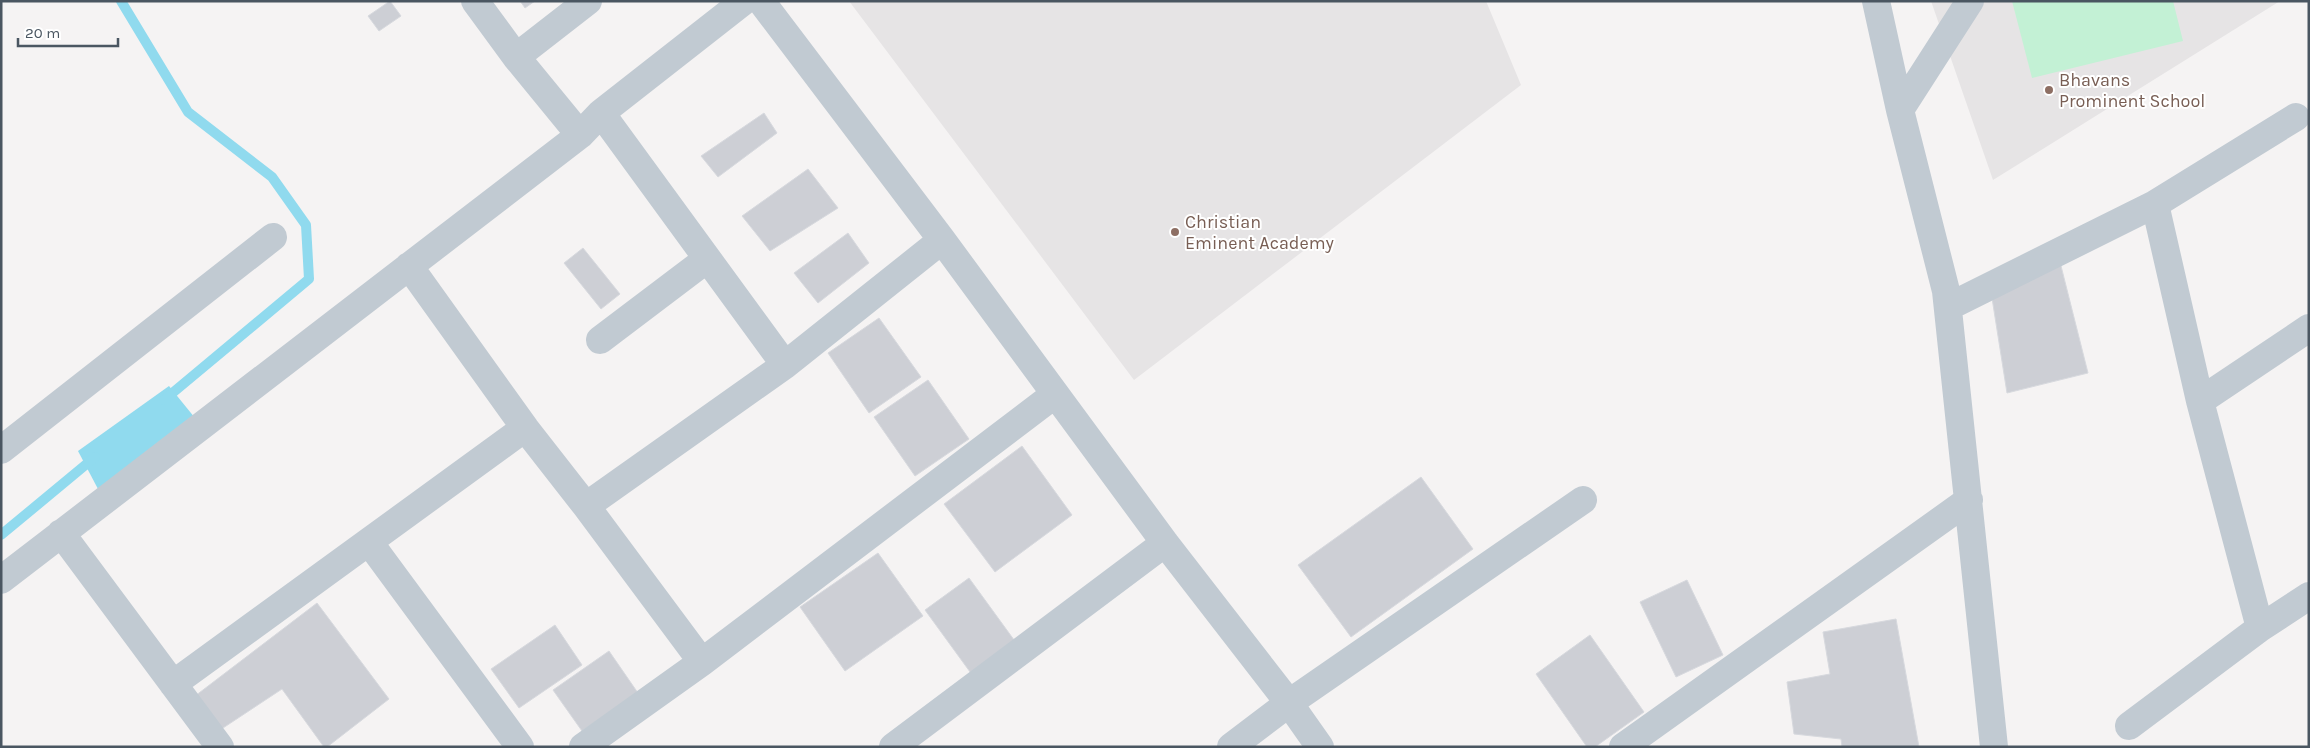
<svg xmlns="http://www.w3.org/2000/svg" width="2310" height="748" font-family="Karla,sans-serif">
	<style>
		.education { fill: #e6e4e5 }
		.green { fill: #c3f1d5 }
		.water { fill: #90daee }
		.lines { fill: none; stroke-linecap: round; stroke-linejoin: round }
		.stream { stroke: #90daee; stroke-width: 10 }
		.building { fill: #cdcfd5; stroke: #d7d9de }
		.minor { stroke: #c1cad2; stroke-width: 28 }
		.education-dot { fill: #8d6e63; stroke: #fff; stroke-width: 2 }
		.labels { text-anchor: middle; stroke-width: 4; stroke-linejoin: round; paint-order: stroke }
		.education-label { font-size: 18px; fill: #785e54; stroke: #fff; text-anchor: start }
	</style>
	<rect width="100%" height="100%" fill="#f5f3f3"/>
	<path class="education" d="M849 1H1486L1521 85 1134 380Z
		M1931 1H2280L1993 180Z"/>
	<path class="green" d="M2012 1H2173L2183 41 2032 78Z"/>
	<path class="water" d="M169 386 195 418 98 489 78 451Z"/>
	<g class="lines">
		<path class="stream" d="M121 1 188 112 272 177 306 225 309 279 164 400
			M1 535 95 457"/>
	</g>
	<path class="building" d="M390 1 401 16 379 31 368 16Z
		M520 1H535L525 8Z
		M764 113 777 133 718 177 701 156Z
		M808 169 838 208 770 251 742 216Z
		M848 233 869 263 818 303 794 273Z
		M583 248 620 294 601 309 564 263Z
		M2059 258 2088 373 2007 393 1992 298Z
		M879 318 921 377 869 413 828 353Z
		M928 380 969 439 915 476 874 417Z
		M1022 446 1072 515 995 572 944 504Z
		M1421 477 1473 549 1351 637 1298 565Z
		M878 553 923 616 845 671 800 607Z
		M969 578 1017 644 973 676 925 610Z
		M1687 580 1723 655 1676 677 1640 602Z
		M317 603 389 699 327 747H324L282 689 220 730 195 696Z
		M1896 619 1919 747H1842L1841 739 1794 734 1787 682 1830 674 1823 632Z
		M555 625 582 665 519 708 491 669Z
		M1590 635 1644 712 1595 747H1587L1536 674Z
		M609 651 638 693 582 731 553 690Z"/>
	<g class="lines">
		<path class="minor" d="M475 1 516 57 580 135
			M761 1 942 240 1165 543 1289 703 1320 747
			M1876 1 1900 110 1946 291 1994 747
			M516 57 588 1
			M1900 110 1970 1
			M601 113 785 365
			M2296 117 2155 204 2200 401 2260 628 2309 596
			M409 266 525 428
			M1948 307 2155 204
			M600 340 707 259
			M2200 401 2309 328
			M1 450 273 237
			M586 506 702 662
			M61 533 220 747
			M369 542 520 747
			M1 580 580 135 601 113 744 1
			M173 684 525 428 586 506 785 365 942 240
			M2129 726 2260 628
			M583 747 702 662 1054 395
			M893 747 1165 543
			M1231 747 1289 703 1583 500
			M1623 747 1969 500"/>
	</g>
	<g class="education-dot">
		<circle cx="2049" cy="90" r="5"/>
		<circle cx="1175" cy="232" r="5"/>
	</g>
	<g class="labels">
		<g class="education-label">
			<text x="2059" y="86">Bhavans<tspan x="2059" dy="21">Prominent School</tspan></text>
			<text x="1185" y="228">Christian<tspan x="1185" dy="21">Eminent Academy</tspan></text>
		</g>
	</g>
	<rect width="2310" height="748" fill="none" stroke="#4a5661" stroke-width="5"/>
	<path d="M18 38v8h100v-8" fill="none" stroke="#4a5661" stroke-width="2.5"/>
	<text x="25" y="38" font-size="15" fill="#4a5661" stroke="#ffffff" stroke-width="4" paint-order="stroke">20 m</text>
</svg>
